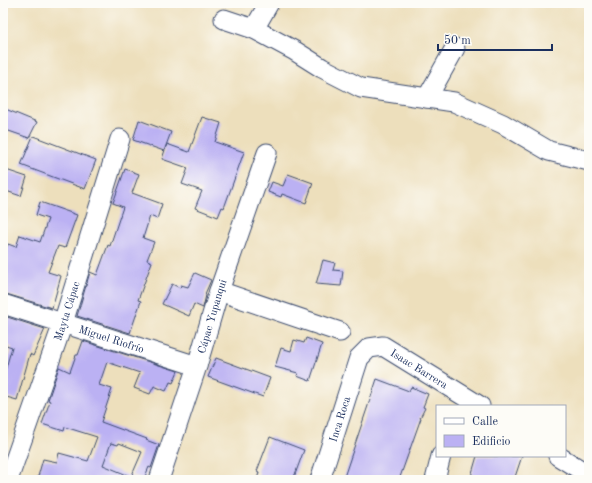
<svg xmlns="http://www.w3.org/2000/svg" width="592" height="483" font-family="'Old Standard TT',serif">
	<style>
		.building { fill: #bbb1f3 }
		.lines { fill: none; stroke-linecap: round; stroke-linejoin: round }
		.minor-casing { stroke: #3a496c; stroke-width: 21 }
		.minor { stroke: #fff; stroke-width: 19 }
		.labels { text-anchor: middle; stroke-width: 3; stroke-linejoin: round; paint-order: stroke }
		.street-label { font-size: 11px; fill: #1b2f5e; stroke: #fdfcf7 }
	</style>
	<rect width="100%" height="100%" fill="#fdfcf7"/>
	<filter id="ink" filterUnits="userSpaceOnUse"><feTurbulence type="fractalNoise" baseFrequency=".025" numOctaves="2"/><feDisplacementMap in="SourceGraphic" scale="8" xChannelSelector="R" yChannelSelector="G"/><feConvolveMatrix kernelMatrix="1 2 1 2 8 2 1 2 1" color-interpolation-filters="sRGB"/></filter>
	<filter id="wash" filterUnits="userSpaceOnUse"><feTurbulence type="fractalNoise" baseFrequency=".012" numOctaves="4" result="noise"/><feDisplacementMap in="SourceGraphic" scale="16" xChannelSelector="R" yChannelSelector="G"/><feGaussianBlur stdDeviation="0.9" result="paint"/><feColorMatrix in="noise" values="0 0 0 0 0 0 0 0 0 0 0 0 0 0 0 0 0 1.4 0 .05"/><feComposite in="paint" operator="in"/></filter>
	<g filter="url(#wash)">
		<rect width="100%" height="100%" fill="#eddfbc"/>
		<g id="blocks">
			<path class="building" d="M3 108 37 122 29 138 3 129Z
				M202 117 221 123 215 142 244 152 224 208 222 207 218 217 195 208 202 191 182 184 188 168 162 159 167 144 189 152Z
				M139 120 171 132 164 151 133 140Z
				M33 136 96 160 85 189 21 165Z
				M3 169 27 177 21 196 3 190Z
				M125 169 139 174 132 193 162 204 157 219 150 216 143 238 154 242 147 260 152 262 138 300 141 301 130 333 77 316 90 272 97 275 108 245 110 246 123 207 113 203Z
				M288 174 313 183 306 203 282 194 281 197 268 192 272 182 283 186Z
				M40 202 77 215 65 248 58 246 48 272 61 276 52 308 3 293V255L8 244 16 247 20 235 40 242 48 219 36 215Z
				M323 260 335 263 333 270 343 271 341 286 316 284Z
				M195 273 211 280 205 294 206 295 203 308 194 304 189 316 162 304 172 284 180 288 181 285 188 287Z
				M4 316 45 329 33 356 30 354 17 400 3 396V378L12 347 3 344V319Z
				M306 338 322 344 310 381 297 376 298 373 275 367 281 348 291 351 294 340 304 343Z
				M83 341 178 371 173 383 170 382 166 391 154 386 150 394 134 388 140 373 107 362 99 385 112 389 101 422 147 439 146 440 159 445 151 468 149 467 144 479 132 475 142 452 119 443 118 445 111 443 103 465 139 480H37L43 459 57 462 59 453 88 461 97 437 65 427 64 431 42 424 50 401 48 400 59 367 70 372 76 355H78Z
				M216 358 270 378 263 397 208 377Z
				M377 379 409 391 411 387 428 394 423 407 425 408 420 418H421L399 480H343Z
				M270 437 304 450 293 480H257L259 472 257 471Z
				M477 456H522L514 480H470Z"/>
		</g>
	</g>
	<g filter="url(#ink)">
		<use href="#blocks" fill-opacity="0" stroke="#3a496c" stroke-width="1"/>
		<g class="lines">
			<g class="minor-casing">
				<g id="minor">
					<path d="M224 19 254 29 295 51 322 68 361 88 454 102 503 124 549 151 589 161"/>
					<path d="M254 29 269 3"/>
					<path d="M427 98 455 48"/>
					<path d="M219 291 340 332"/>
					<path id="s1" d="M3 304 197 366"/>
					<path d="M558 456 589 475"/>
					<path id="s2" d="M8 480 63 323 120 139"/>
					<path id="s3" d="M159 480 197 366 219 291 267 153"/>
					<path id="s4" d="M320 480 359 358 369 348 383 346 480 406"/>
					<path d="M435 480 441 456"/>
				</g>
			</g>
			<use href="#minor" class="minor"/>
		</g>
	</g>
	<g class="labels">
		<g class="street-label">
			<text dy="4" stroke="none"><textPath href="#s2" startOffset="179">Mayta Cápac</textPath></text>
			<text dy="4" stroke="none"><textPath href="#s3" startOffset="172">Cápac Yupanqui</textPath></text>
			<text dy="4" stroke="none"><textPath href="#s1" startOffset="114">Miguel Riofrío</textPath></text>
			<text dy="4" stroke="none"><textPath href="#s4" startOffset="199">Isaac Barrera</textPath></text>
			<text dy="4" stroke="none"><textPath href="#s4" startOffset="64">Inca Roca</textPath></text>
		</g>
	</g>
	<rect width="592" height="483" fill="none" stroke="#fdfcf7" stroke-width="16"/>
	<rect x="436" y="405" width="130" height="52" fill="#fdfcf7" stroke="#a3aaba"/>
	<rect x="444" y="418" width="20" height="6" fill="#ffffff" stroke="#a3aaba"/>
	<text x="472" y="425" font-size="12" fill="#1b2f5e">Calle</text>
	<rect x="444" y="435" width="20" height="12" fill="#bbb1f3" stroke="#a3aaba"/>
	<text x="472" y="445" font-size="12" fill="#1b2f5e">Edificio</text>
	<path d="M438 44v6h114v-6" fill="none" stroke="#1b2f5e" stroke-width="2"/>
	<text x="444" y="44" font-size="12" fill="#1b2f5e" stroke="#fdfcf7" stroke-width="3" paint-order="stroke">50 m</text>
</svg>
